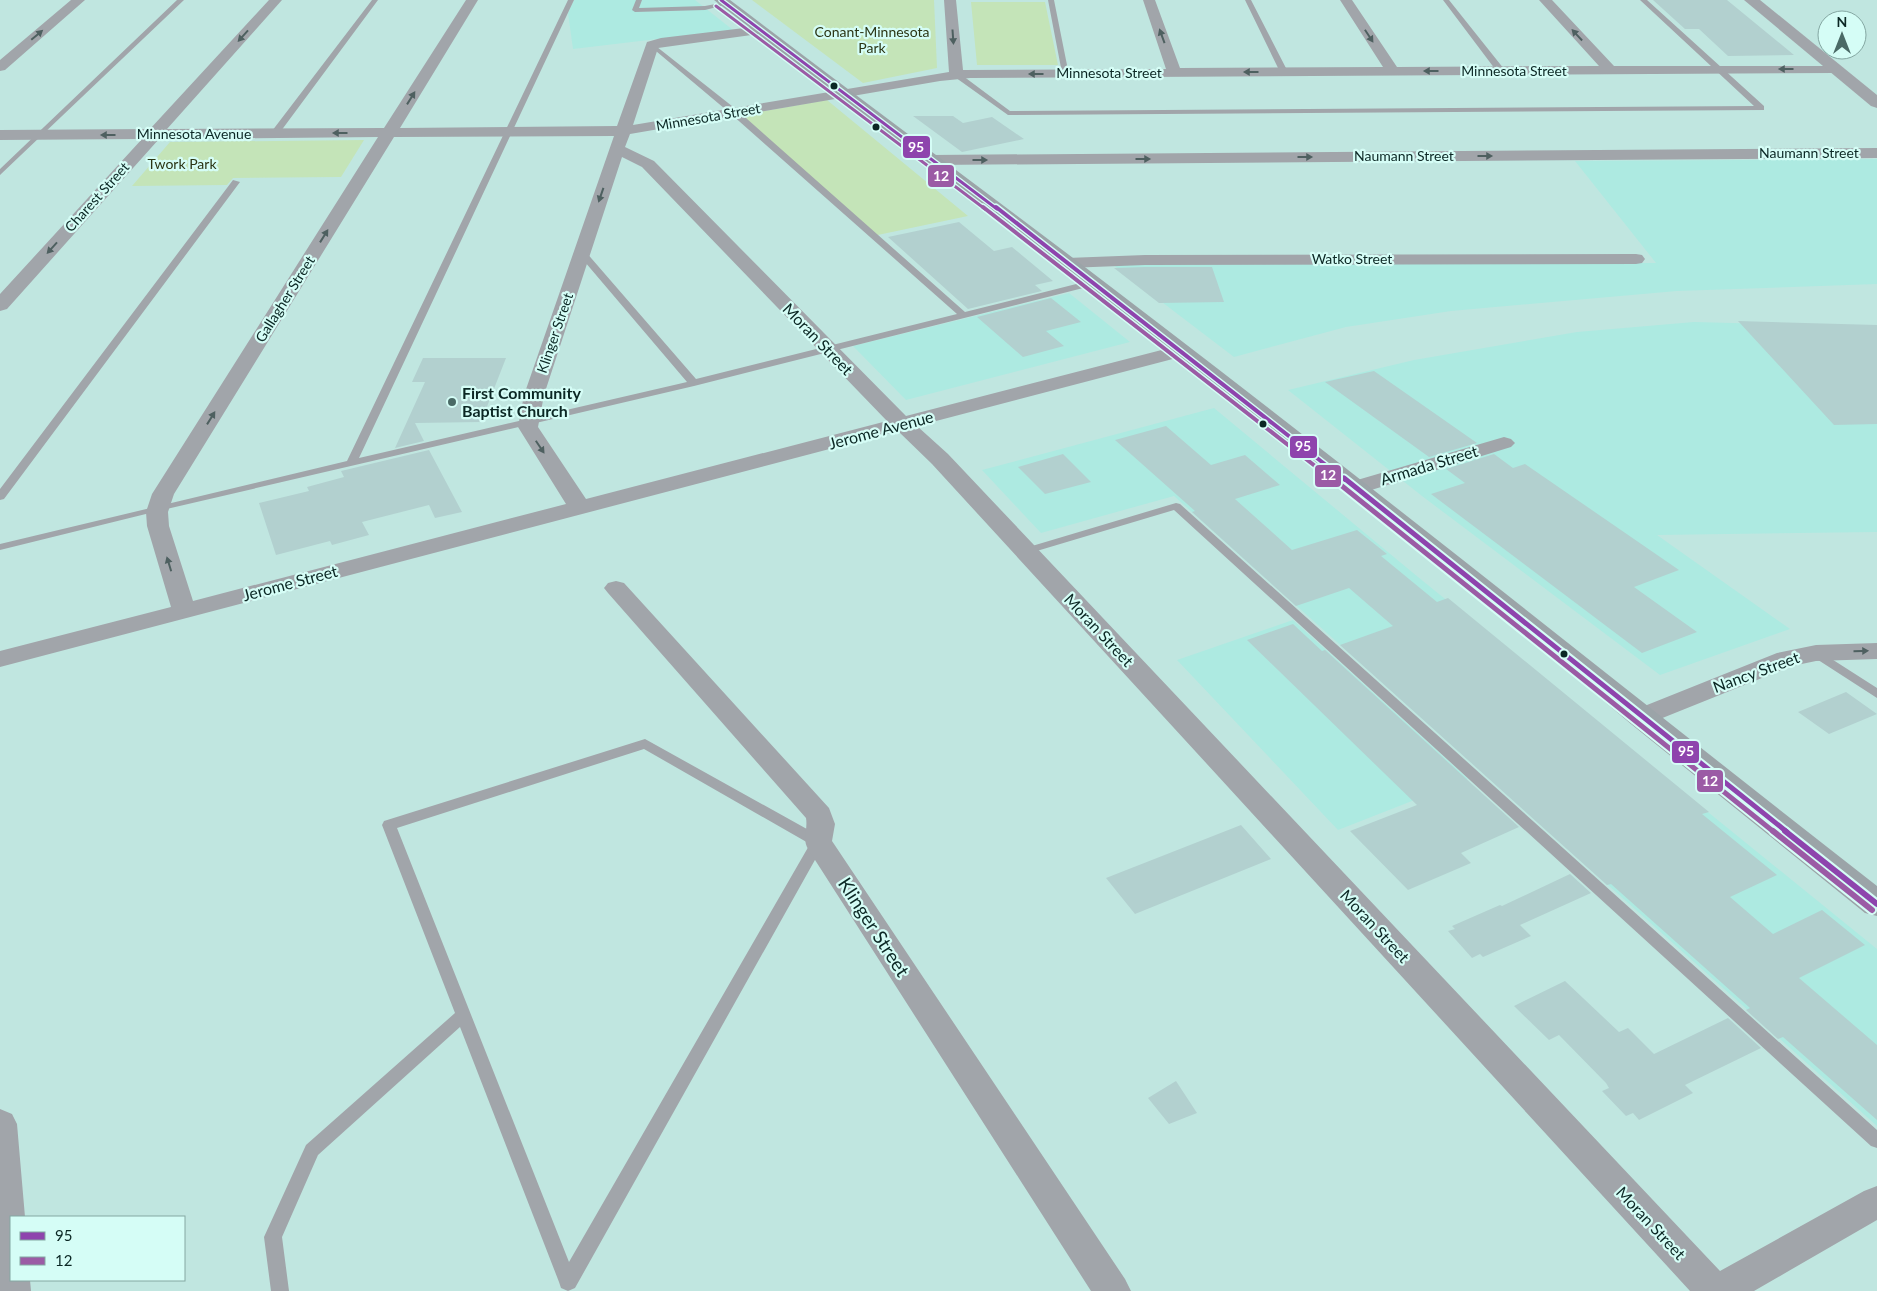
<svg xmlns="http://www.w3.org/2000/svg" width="1877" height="1291" font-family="Lato,sans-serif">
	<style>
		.built { fill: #adeae1 }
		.green { fill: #c4e4b8 }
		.building { fill: #b2d0cf }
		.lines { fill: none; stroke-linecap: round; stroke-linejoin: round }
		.service { fill: #a1a5aa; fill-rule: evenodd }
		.minor { fill: #a1a5aa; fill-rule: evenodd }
		.tertiary { fill: #a1a5aa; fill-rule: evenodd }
		.secondary { fill: #9ba4a8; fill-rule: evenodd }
		.bus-1-far3-casing { stroke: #d5fdf6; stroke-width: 5.5 }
		.bus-1-far2-casing { stroke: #d5fdf6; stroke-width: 7 }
		.bus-1-far1-casing { stroke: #d5fdf6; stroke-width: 9 }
		.bus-1-casing { stroke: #d5fdf6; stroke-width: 10 }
		.bus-2-far3-casing { stroke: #d5fdf6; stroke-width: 5.5 }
		.bus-2-far2-casing { stroke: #d5fdf6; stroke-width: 7 }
		.bus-2-far1-casing { stroke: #d5fdf6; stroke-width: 9 }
		.bus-2-casing { stroke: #d5fdf6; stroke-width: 10 }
		.bus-1-far3 { stroke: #8e44ad; stroke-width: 3 }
		.bus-1-far2 { stroke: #8e44ad; stroke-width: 4 }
		.bus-1-far1 { stroke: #8e44ad; stroke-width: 5 }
		.bus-1 { stroke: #8e44ad; stroke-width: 6 }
		.bus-2-far3 { stroke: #9b5ba5; stroke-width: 3 }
		.bus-2-far2 { stroke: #9b5ba5; stroke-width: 4 }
		.bus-2-far1 { stroke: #9b5ba5; stroke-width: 5 }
		.bus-2 { stroke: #9b5ba5; stroke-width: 6 }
		.oneway { fill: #4e6060 }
		.bus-dot { fill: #0b2724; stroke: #d5fdf6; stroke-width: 2 }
		.poi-dot { fill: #4a6a66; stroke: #d5fdf6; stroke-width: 2 }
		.labels { text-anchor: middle; stroke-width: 4.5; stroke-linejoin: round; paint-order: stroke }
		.far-park-label { font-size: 14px; fill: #2b3514; stroke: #d5fdf6 }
		.far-street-label { font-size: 14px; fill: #0b2724; stroke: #d5fdf6 }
		.street-label { font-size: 16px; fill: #0b2724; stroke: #d5fdf6 }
		.poi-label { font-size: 16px; font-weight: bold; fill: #0b2724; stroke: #d5fdf6; text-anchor: start }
		.near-street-label { font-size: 19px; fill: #0b2724; stroke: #d5fdf6 }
		.line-badge { stroke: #d5fdf6; stroke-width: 2 }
		.badge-label { font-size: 14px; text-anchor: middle; font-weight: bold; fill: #fff }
	</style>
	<rect width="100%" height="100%" fill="#c0e6e0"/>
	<path class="built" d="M574 0H695L733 30 573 49 568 13Z
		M1877 159V284L1677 291 1451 311 1346 327 1234 357 1112 264 1656 263 1575 161Z
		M1069 293 1130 342 906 400 853 346Z
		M1694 322 1877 327V532L1657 535 1790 629 1660 675 1422 496 1288 390 1414 360 1577 332Z
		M1214 408 1418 577 1877 949V1126L1174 496 1041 533 982 470Z
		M1293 620 1468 779 1338 830 1177 660Z"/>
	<path class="green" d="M752 0H934L937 68 863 83Z
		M971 2H1045L1058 65H977Z
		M827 100 968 216 873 236 742 115Z
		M364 140 341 177 233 178 227 185 132 186 170 142Z"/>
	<path class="building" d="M1653 0H1727L1794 55 1728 56 1699 29H1685Z
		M913 116H953L963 123 992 117 1024 139 962 152Z
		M959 222 994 251 1012 247 1053 281 1035 285 1042 291 968 309 888 237Z
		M1145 267H1212L1224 302 1159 303 1114 268Z
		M1051 298 1081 322 1046 331 1064 346 1023 357 977 317Z
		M1738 321 1877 325V424L1834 425Z
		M423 358H506L481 422 415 423 424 441 395 448 425 382H412Z
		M1374 371 1477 443 1429 457 1325 382Z
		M1166 426 1211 465 1245 455 1280 485 1235 499 1292 550 1357 530 1387 554 1381 556 1437 602 1448 598 1709 812 1702 814 1777 875 1730 897 1773 934 1822 910 1865 945 1799 978 1877 1045V1120L1783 1037 1778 1039 1746 1010 1750 1008 1611 884 1607 885 1340 645 1393 626 1349 588 1296 606 1192 512 1195 511 1115 440Z
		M429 450 462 512 435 518 429 505 362 522 369 535 332 545 330 541 276 555 259 503 309 491 307 487 344 477 341 471Z
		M1063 454 1091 482 1045 494 1018 467Z
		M1494 454 1513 468 1525 464 1679 570 1634 587 1697 632 1642 653 1431 494 1465 483 1446 469Z
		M1293 624 1322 651 1325 650 1519 827 1461 853 1471 863 1408 890 1350 831 1417 805 1247 640Z
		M1846 692 1877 714 1829 734 1798 712Z
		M1241 825 1271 859 1135 914 1106 878Z
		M1570 874 1591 893 1520 925 1531 936 1483 957 1480 954 1472 958 1448 931 1455 929 1452 926 1500 905 1502 906Z
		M1565 981 1619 1032 1628 1028 1654 1054 1728 1018 1761 1048 1685 1085 1693 1093 1639 1120 1633 1113 1626 1116 1602 1091 1609 1088 1606 1083 1559 1035 1549 1040 1514 1006Z
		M1176 1081 1197 1113 1169 1124 1148 1098Z"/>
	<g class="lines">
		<path class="service" d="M177 0H184L0 175V169Z
			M372 0H378L278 135H272V131Z
			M568 0H574L359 458 687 382 579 255V251H585L696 379 957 314 731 114 650 46 649 45 652 43 737 110 965 312 1092 280 1097 283 1095 285 694 386 158 511 0 550V544L347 461Z
			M636 0H642L639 8 705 6 726 2 729 4 705 10 635 12 632 10Z
			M1048 0H1054L1069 75 1062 73Z
			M1245 0H1251L1288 72 1287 74 1280 72Z
			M1443 0H1449L1504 69V73H1498Z
			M1640 0H1647L1764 106V110L1008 115 952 75 959 73 1010 111 1754 106Z
			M233 180 240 182 4 499 0 500V489Z
			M1176 503 1180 504 1877 1130V1148L1871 1146 1174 510 1030 553 1026 554 1020 551 1022 549Z
			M1816 649 1877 688V698L1812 656 1810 653 1812 650Z
			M645 739 823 838 825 842 575 1288 568 1291 561 1288 559 1282 460 1027 318 1155 282 1237 289 1291H271L264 1237 306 1145 455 1013 382 825 384 821ZM644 749 810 844 569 1262 397 828Z"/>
		<path class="minor" d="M71 0H85L5 70 0 71V60Z
			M269 0H282L167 129 384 128 466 0H478L400 128 617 126 647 42 661 38 761 26 768 30 766 33 658 48 633 125 949 72 944 0H956L963 70 1166 69 1143 0H1155L1180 68 1383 67 1340 0H1352L1397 67 1599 66 1539 0H1552L1614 66H1839L1841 69 1839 72 1834 73 970 78 940 81 630 134 625 147 654 161 906 416 1181 345 1188 347 1191 351 1188 355 917 426 948 454 1720 1271 1864 1191 1877 1186V1220L1754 1291H1690L932 464 898 431 0 667V651L171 607 147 526 146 512 152 494 378 137 159 139 7 309 0 311V294L142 139 0 140V130L150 129ZM614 136 524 395 518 427 566 504 193 601 169 526 168 512 174 494 394 137ZM622 157 642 167 887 421 586 499 538 427 544 395Z
			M1877 148V158L932 165 926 163 924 160 926 157 932 155Z
			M1636 254 1642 255 1645 259 1642 263 1636 264 1145 265 1067 268 1061 267 1058 263 1061 259 1067 258 1145 255Z
			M1504 437 1511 439 1515 443 1511 447 1355 495 1347 493 1344 488 1347 483Z
			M616 581 624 583 829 808 835 824 832 841 1125 1279 1131 1291H1091L808 849C802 839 808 830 806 818L608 593 604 588 608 583Z
			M1877 643V659L1816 661 1792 666 1650 723 1641 726 1632 723 1628 717 1632 711 1777 653 1816 645Z
			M0 1109 12 1114 17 1124 25 1217H11V1280H30L31 1291H0Z"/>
		<path class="tertiary" d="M1744 0H1760L1877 95V108L1871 106Z"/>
		<path class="secondary" d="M714 0H730C875 110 1022 218 1166 329 1405 512 1640 701 1877 886V916L1865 913 1631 724 1543 650 1152 337Z"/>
		<g class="bus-1-far3-casing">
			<path id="bus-1-far3" d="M721 0 997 209"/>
		</g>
		<g class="bus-1-far2-casing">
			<path id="bus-1-far2" d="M996 207 1345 480"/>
		</g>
		<g class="bus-1-far1-casing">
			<path id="bus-1-far1" d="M1344 478 1787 832"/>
		</g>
		<g class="bus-1-casing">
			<path id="bus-1" d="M1785 831 1877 904"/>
		</g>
		<g class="bus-2-far3-casing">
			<path id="bus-2-far3" d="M716 6 985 209"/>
		</g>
		<g class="bus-2-far2-casing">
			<path id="bus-2-far2" d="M983 207 1333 480"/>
		</g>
		<g class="bus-2-far1-casing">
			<path id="bus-2-far1" d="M1332 478 1774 832"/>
		</g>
		<g class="bus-2-casing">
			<path id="bus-2" d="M1773 831 1872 910"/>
		</g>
		<use href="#bus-1-far3" class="bus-1-far3"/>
		<use href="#bus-1-far2" class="bus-1-far2"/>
		<use href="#bus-1-far1" class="bus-1-far1"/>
		<use href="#bus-1" class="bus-1"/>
		<use href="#bus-2-far3" class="bus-2-far3"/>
		<use href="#bus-2-far2" class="bus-2-far2"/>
		<use href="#bus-2-far1" class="bus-2-far1"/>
		<use href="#bus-2" class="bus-2"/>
	</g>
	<defs><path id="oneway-solid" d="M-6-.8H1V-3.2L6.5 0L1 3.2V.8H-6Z" transform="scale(1.25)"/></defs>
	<g class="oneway">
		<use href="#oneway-solid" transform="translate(37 35) rotate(-40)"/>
		<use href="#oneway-solid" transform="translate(1577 35) rotate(-133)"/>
		<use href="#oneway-solid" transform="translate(243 36) rotate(132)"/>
		<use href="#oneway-solid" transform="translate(1162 36) rotate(-110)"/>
		<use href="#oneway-solid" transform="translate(1369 36) rotate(57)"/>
		<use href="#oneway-solid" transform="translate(953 37) rotate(86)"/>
		<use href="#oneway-solid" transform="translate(1786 69) rotate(180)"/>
		<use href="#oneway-solid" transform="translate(1431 71) rotate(180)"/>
		<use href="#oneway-solid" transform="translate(1251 72) rotate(180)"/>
		<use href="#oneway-solid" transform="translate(1036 74) rotate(180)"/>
		<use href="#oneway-solid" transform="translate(411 98) rotate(-58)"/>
		<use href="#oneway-solid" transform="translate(340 133) rotate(180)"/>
		<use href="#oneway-solid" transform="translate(108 135) rotate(180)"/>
		<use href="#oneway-solid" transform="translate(1485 156)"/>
		<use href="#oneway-solid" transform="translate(1305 157)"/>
		<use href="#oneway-solid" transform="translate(1143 159)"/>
		<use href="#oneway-solid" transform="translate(980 160)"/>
		<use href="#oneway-solid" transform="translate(601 195) rotate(109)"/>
		<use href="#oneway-solid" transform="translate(324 236) rotate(-58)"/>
		<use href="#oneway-solid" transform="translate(52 248) rotate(132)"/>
		<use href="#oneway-solid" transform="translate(211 418) rotate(-58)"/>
		<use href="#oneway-solid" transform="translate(540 447) rotate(56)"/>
		<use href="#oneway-solid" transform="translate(169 564) rotate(-107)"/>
		<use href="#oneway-solid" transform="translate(1861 651) rotate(-1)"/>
	</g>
	<g class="bus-dot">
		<circle cx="834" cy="86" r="4.5"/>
		<circle cx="876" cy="127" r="4.5"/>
		<circle cx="1263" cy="424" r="4.5"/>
		<circle cx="1564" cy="654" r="4.5"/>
	</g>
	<circle class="poi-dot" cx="452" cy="402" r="5"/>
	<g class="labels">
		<g class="far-park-label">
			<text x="872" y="37">Conant-Minnesota<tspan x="872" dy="16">Park</tspan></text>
			<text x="182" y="169">Twork Park</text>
		</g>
		<g class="far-street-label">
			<text x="1514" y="76">Minnesota Street</text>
			<text x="1109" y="78">Minnesota Street</text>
			<text transform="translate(708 117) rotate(-10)" y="5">Minnesota Street</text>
			<text x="194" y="139">Minnesota Avenue</text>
			<text x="1809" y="158">Naumann Street</text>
			<text x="1404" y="161">Naumann Street</text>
			<text transform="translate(97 197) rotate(-48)" y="5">Charest Street</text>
			<text x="1352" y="264">Watko Street</text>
			<text transform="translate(285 299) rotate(-58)" y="5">Gallagher Street</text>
			<text transform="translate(555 333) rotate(-71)" y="5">Klinger Street</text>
		</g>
		<g class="street-label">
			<text transform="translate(818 339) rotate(46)" y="6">Moran Street</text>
			<text transform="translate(881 430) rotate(-15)" y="6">Jerome Avenue</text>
			<text transform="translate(1429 465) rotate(-17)" y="6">Armada Street</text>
			<text transform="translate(290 583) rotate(-15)" y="6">Jerome Street</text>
			<text transform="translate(1099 630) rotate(47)" y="6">Moran Street</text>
			<text transform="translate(1756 672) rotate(-20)" y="6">Nancy Street</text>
			<text transform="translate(1375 926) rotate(47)" y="6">Moran Street</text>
			<text transform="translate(1651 1223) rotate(47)" y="6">Moran Street</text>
		</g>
		<g class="poi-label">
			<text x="462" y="399">First Community<tspan x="462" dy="18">Baptist Church</tspan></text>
		</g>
		<g class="near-street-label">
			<text transform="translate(874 927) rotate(57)" y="7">Klinger Street</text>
		</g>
	</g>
	<g class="line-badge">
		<rect x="902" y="135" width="29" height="24" rx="5" fill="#8e44ad"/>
		<rect x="927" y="164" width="28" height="24" rx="5" fill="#9b5ba5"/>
		<rect x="1289" y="435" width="29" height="24" rx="5" fill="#8e44ad"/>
		<rect x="1314" y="464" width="28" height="24" rx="5" fill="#9b5ba5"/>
		<rect x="1671" y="740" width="29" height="24" rx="5" fill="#8e44ad"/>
		<rect x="1696" y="769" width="28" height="24" rx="5" fill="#9b5ba5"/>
	</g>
	<g class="badge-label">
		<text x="916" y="152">95</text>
		<text x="941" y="181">12</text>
		<text x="1303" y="451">95</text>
		<text x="1328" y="480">12</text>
		<text x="1686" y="756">95</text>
		<text x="1710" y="786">12</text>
	</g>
	<rect x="10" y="1216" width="175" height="65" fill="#d5fdf6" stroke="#84a7a2"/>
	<rect x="20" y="1232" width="25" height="8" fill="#8e44ad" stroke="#84a7a2"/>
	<text x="55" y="1241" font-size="15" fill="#0b2724">95</text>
	<rect x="20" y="1257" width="25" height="8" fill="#9b5ba5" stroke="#84a7a2"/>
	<text x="55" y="1266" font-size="15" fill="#0b2724">12</text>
	<g transform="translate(1842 35)"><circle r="24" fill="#d5fdf6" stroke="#84a7a2"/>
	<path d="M0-4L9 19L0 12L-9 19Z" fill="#4a6a66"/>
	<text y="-8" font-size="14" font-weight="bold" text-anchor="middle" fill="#0b2724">N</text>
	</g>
</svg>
